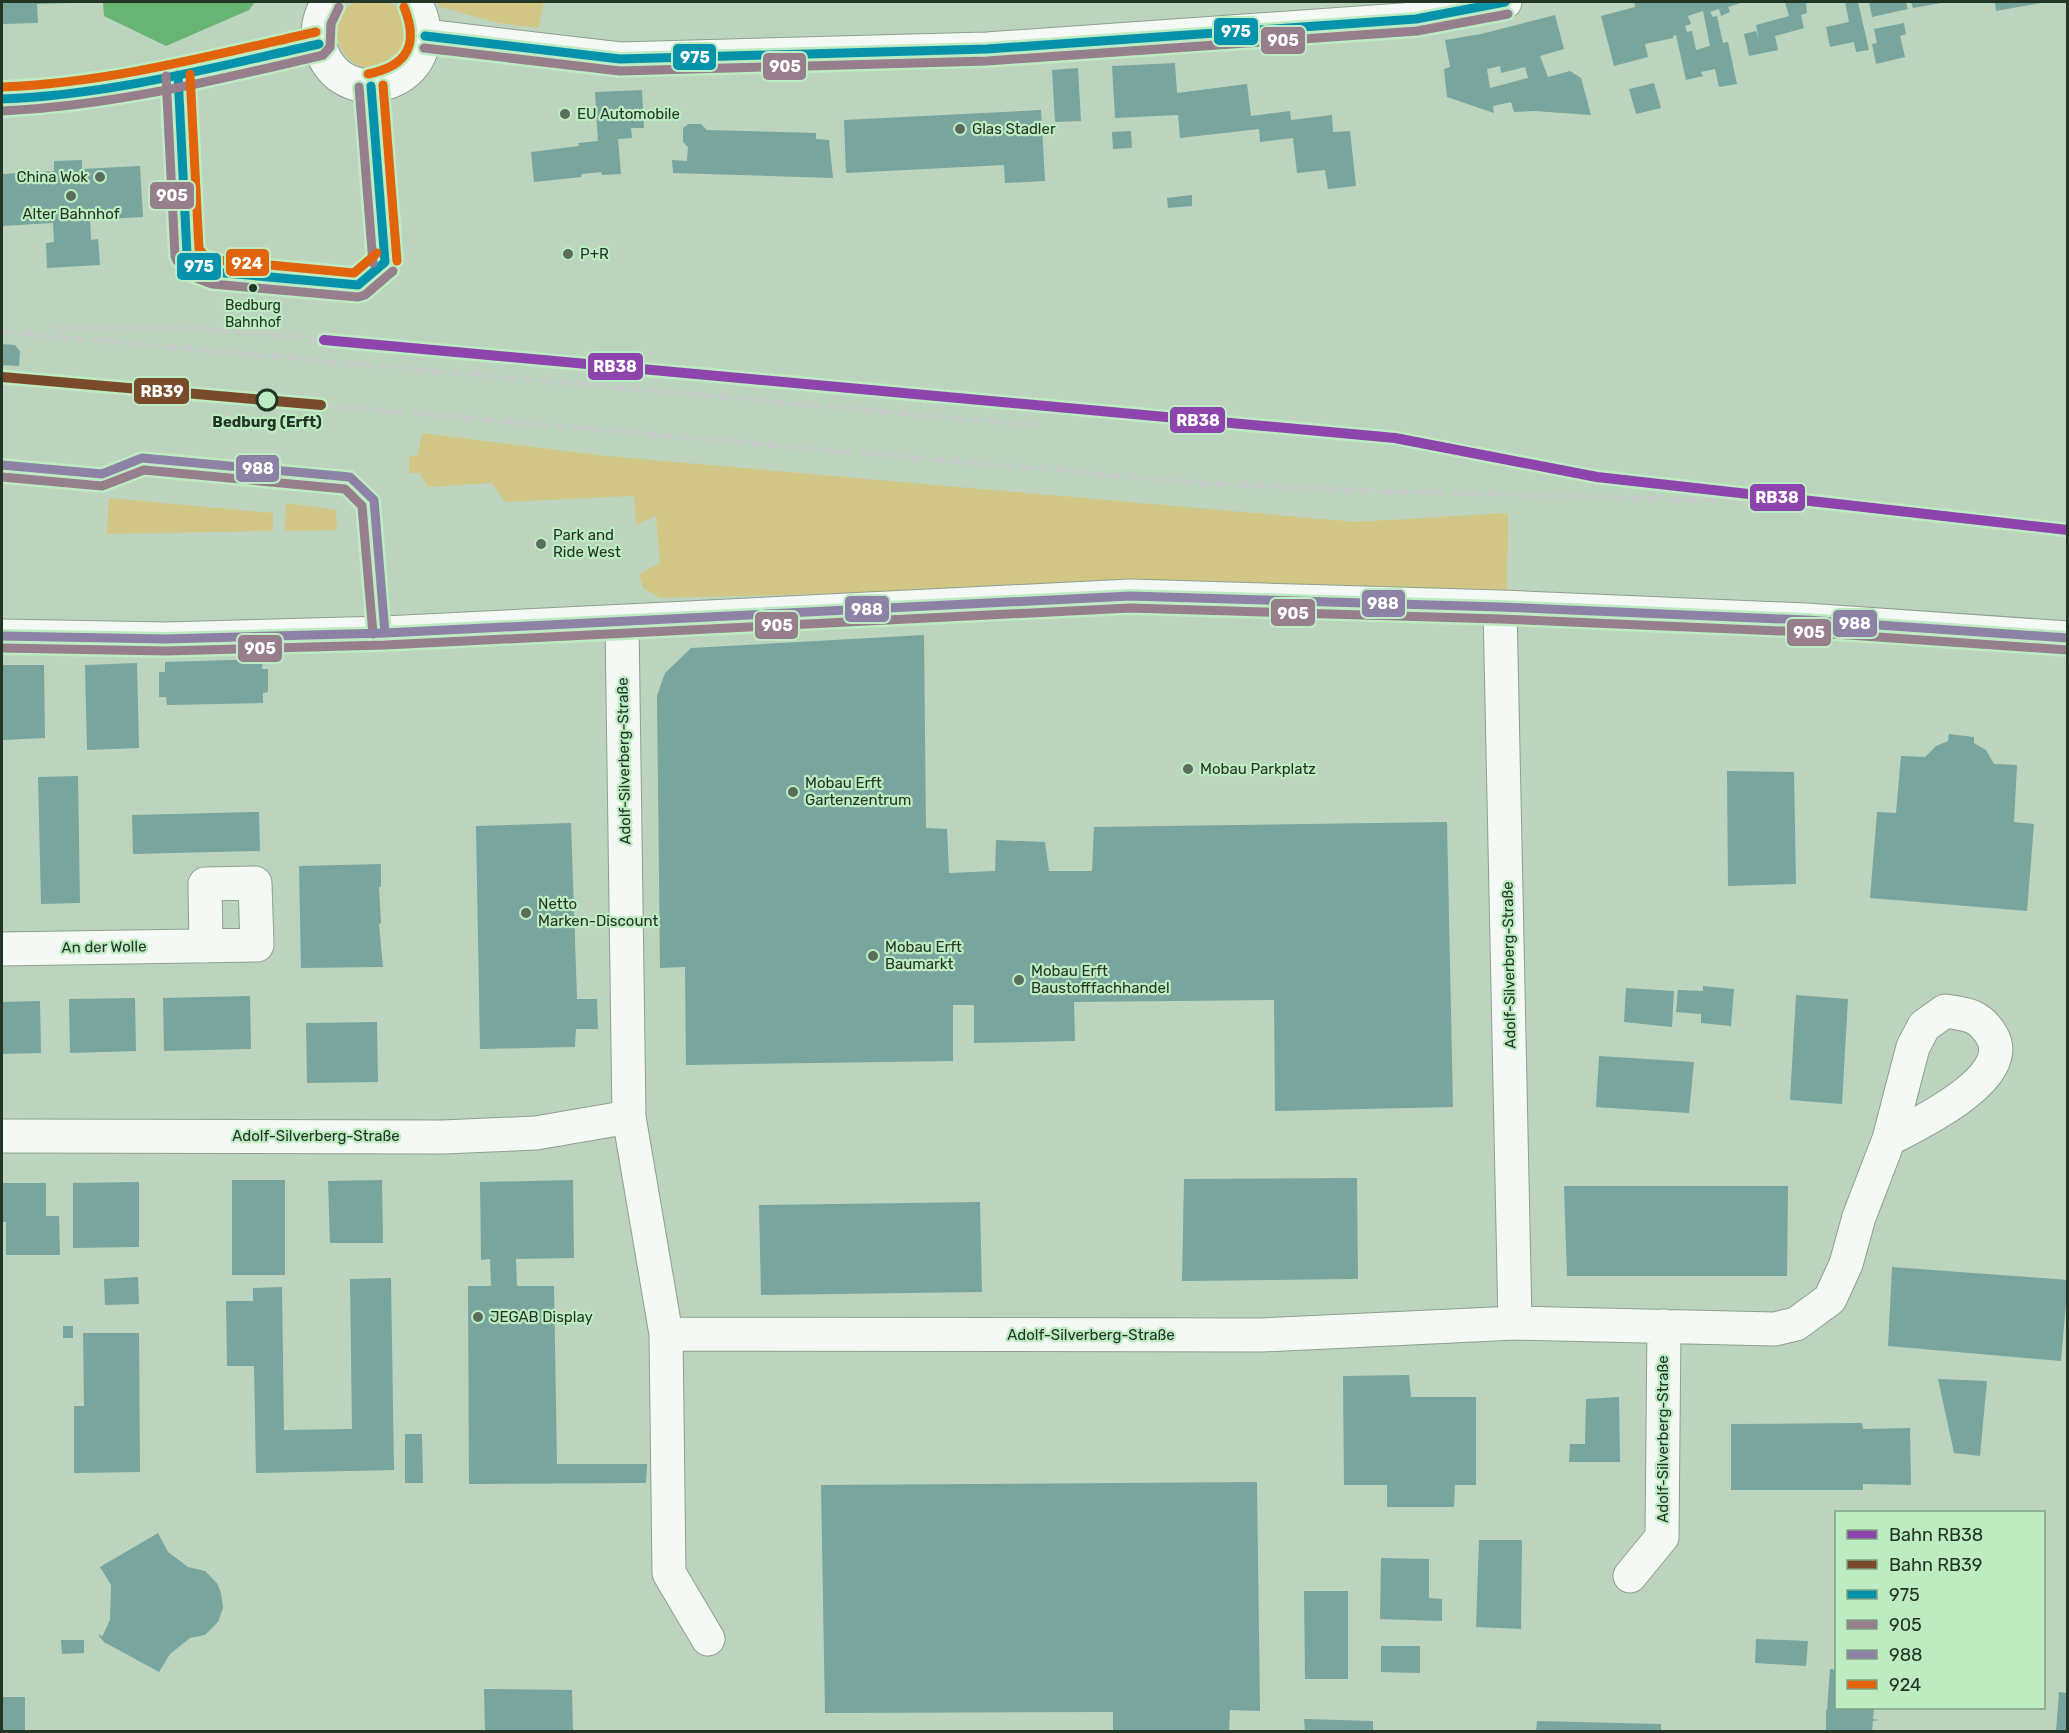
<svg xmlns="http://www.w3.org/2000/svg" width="2069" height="1733" font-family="Rubik,sans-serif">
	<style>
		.green { fill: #d1c686 }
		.water { fill: #67b475 }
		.building { fill: #78a59e; fill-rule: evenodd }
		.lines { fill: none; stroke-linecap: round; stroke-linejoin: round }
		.street-casing { stroke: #8da08e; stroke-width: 35 }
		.secondary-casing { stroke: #8da08e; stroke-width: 35 }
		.street { stroke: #f5f9f5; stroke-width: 33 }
		.secondary { stroke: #f5f9f5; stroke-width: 33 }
		.rail { stroke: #c5cdc6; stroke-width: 4.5; stroke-dasharray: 12 6; stroke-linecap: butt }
		.bus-1-casing { stroke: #bdebc2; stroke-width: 14 }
		.bus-2-casing { stroke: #bdebc2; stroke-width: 14 }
		.bus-3-casing { stroke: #bdebc2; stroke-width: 14 }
		.bus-4-casing { stroke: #bdebc2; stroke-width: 14 }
		.bus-1 { stroke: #0792ac; stroke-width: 9 }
		.bus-2 { stroke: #967e8c; stroke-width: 9 }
		.bus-3 { stroke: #8d82a6; stroke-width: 9 }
		.bus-4 { stroke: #e1640c; stroke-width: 9 }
		.rail-1-casing { stroke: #bdebc2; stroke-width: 15 }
		.rail-2-casing { stroke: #bdebc2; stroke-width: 15 }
		.rail-1 { stroke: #8e44ad; stroke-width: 10 }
		.rail-2 { stroke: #7a4b2a; stroke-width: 10 }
		.poi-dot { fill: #596d5a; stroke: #bdebc2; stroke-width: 2 }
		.bus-dot { fill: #233525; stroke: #bdebc2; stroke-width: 2 }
		.stop-dot { fill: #bdebc2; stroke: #233525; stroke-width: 3 }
		.labels { text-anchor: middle; stroke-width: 4.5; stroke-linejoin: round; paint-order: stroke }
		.bus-label { font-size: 14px; fill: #233525; stroke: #bdebc2 }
		.poi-label { font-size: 15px; fill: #233525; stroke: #bdebc2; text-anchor: start }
		.stop-label { font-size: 15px; font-weight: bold; fill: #233525; stroke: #bdebc2 }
		.street-label { font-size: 15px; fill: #233525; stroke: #bdebc2 }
		.line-badge { stroke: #bdebc2; stroke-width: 2 }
		.badge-label { font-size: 16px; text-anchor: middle; font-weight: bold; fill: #fff }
	</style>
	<rect width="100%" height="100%" fill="#bcd4bd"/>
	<path class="green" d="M356 2C365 2 379 0 388 2 409 8 410 39 399 54 363 100 305 26 356 2Z
		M437 2H544L538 28 498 23 440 7Z
		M422 433 607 456 1356 522 1508 513 1507 592 1273 583 660 598 643 588 639 574 660 563 656 516 636 525 634 496 505 502 492 483 428 487 419 473H409V457L418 455Z
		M109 498 273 513V531L107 534Z
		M286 503 336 510 337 530 285 531Z"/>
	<path class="water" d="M103 2H255L249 10 166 46 104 16Z"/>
	<path class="building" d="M2 2H75V3L37 4 38 23 2 24Z
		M1634 2H1744L1728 7 1730 12 1721 16 1719 9 1710 12 1713 17 1717 16 1723 43 1728 42 1737 84 1719 87 1715 69 1701 72 1703 76 1686 80 1676 35 1673 36V38L1645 44 1648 57 1614 66 1601 16 1635 7ZM1703 11 1710 46 1696 50 1692 31 1687 32 1685 26 1691 24 1688 16Z
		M1785 2H1810L1806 3 1807 13 1801 15 1804 28 1775 36 1778 50 1749 56 1744 34 1756 31 1759 40 1756 25 1789 16Z
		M1845 2H1858L1869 50 1856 52 1854 42 1830 47 1826 27 1849 22Z
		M1869 2H1906L1908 9 1872 17Z
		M1911 2H1941V3L1913 8Z
		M1995 2H2041V3L1996 11Z
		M1555 15 1564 49 1540 56 1548 77 1570 71 1581 78 1591 115 1534 111 1514 112 1511 102 1493 106 1494 113 1447 97 1444 69 1450 67 1445 40 1481 34ZM1500 66 1501 73 1525 67 1528 78 1490 88 1487 69Z
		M1904 23 1906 34 1900 36 1905 57 1876 64 1872 44 1877 43 1874 29Z
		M1175 63 1177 93 1247 84 1251 116 1290 111 1291 120 1332 115 1333 132 1350 131 1356 186 1328 189 1325 170 1297 173 1293 138 1260 142 1259 129 1180 138 1178 115 1115 118 1112 66Z
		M1078 68 1081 121 1055 122 1052 70Z
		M1654 83 1661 108 1636 114 1629 89Z
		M642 90 644 128H631L632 138 618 139 621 174 602 175 601 172 582 174 581 177 534 182 531 152 579 146 578 143 598 141 595 92Z
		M1041 110 1045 181 1005 183 1004 165 846 173 844 120Z
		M688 124H701L707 130 816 133V139L829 140 833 178 673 173 672 160 687 161 688 147 683 142V128Z
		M1131 131 1132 148 1113 149 1112 132Z
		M82 160V169L140 166 143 217 90 220 91 240 98 239 100 265 47 268 46 243 54 242 53 223 2 226V174L54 171V161Z
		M1192 195V206L1168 208 1167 198Z
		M2 344 15 345 20 351 19 366 2 365Z
		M924 635 926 828 947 829 949 873 995 871 996 840 1045 842 1049 871H1092L1094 827 1447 822 1453 1107 1275 1111 1274 1000 1074 1002 1075 1041 974 1043V1005H953V1061L686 1065 685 967 660 968 657 696 665 673 691 648Z
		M263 659 262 669H268V692L263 693V703L167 705 166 697H159V672H165V662Z
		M137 663 139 748 87 750 85 665Z
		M2 665H44L45 738 2 740Z
		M1949 734 1974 737V743L1986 750 1994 764 2017 765 2014 822 2034 824 2027 911 1870 898 1877 812 1896 813 1901 756 1925 757 1936 746 1948 741Z
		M1727 771 1794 772 1796 884 1728 886Z
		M78 776 80 903 41 904 38 777Z
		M259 812 260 851 133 854 132 815Z
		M571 823 577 999H597L598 1029H576L575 1047 480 1049 476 826Z
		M381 864V887H379L381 923 379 924 383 967 301 968 299 866Z
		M1703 986 1734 989 1731 1026 1701 1023V1014L1676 1012 1678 990 1703 991Z
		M1626 988 1674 991 1672 1027 1624 1022Z
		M1796 995 1848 999 1842 1104 1790 1100Z
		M250 996 251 1049 164 1051 163 998Z
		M135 998 136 1051 70 1053 69 999Z
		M40 1001 41 1053 2 1054V1002Z
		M377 1022 378 1082 307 1083 306 1023Z
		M1599 1056 1694 1062 1689 1113 1596 1107Z
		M1357 1178 1358 1279 1182 1281 1184 1179Z
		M232 1180H285V1275H232Z
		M382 1180 383 1243H330L328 1181Z
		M573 1180 574 1258 516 1259 517 1286H554L557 1464H647L646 1483 469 1484 468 1286H491L490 1259 481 1260 480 1182Z
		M139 1182V1247L73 1248V1183Z
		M2 1183H46V1216H59L60 1255H6V1222H2Z
		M1564 1186H1788L1787 1276H1567Z
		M980 1202 982 1292 761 1295 759 1205Z
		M1892 1267 2068 1280 2061 1361 1888 1346Z
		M138 1277 139 1304 105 1305 104 1279Z
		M391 1278 394 1470 256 1473 254 1366H227L226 1301H253V1288L282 1287 284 1430 352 1429 350 1279Z
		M63 1326H73V1338H63Z
		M83 1333H139L140 1472 74 1473V1406H84Z
		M1409 1375 1411 1397H1476V1485H1455L1454 1507H1387V1485H1344L1343 1376Z
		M1938 1379 1987 1381 1980 1456 1954 1453Z
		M1619 1397 1620 1462H1569L1570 1444H1585L1586 1399Z
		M1862 1423 1863 1429 1910 1428 1911 1485 1863 1484V1490H1731V1424Z
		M405 1434H422L423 1483H405Z
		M1257 1482 1260 1711 1230 1710 1229 1732H1113V1712L825 1713 821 1485Z
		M158 1533 168 1552 188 1567 205 1571 217 1583 221 1593 223 1608 218 1622 205 1635 190 1638 170 1654 159 1672 104 1642 99 1636 100 1634 102 1637 110 1620 111 1585 100 1567Z
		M1479 1540H1522L1521 1629 1476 1627Z
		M1381 1558 1429 1559V1598L1442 1599V1621L1380 1619Z
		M1304 1591H1348V1679H1305Z
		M1756 1639 1808 1641 1806 1666 1755 1663Z
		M61 1640H84V1653L62 1654Z
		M1381 1646H1420V1673L1381 1672Z
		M1830 1669 1836 1670V1708H1874L1873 1719 1879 1720 1873 1721 1872 1732H1826V1710H1827Z
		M484 1689 572 1690 573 1732H485Z
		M2059 1692 2068 1693V1732H2056Z
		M2 1697H25V1732H2Z
		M1304 1719 1373 1721V1732H1305Z
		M1537 1721 1661 1724V1732H1536Z"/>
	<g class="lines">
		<g class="street-casing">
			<path id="street" d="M1500 607 1515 1323
				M622 622 629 1117 666 1334 669 1573 708 1639
				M2 636 166 639 385 633 1130 596 1500 607 1806 620 2068 638
				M2 949 257 945 255 883 205 884 206 946
				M2 1136 443 1137 536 1133 629 1117
				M666 1334 1262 1335 1515 1323 1775 1329 1796 1324 1830 1299 1846 1264 1859 1217 1889 1139 1913 1047 1924 1026 1945 1011C1967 1014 1980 1015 1992 1036 2016 1078 1916 1125 1889 1139
				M1630 1576 1662 1537 1664 1326"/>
		</g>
		<g class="secondary-casing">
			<path id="secondary" d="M328 2C319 16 315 34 321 50 348 121 455 76 415 2
				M425 36 620 59 987 49 1416 19 1473 9 1505 2
				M2 99 50 97 178 75 319 44"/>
		</g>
		<use href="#street" class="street"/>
		<use href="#secondary" class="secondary"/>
		<path class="rail" d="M55 329 137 327 210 329 324 340
			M2 332 1034 425
			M321 405 1201 483 1369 491 1820 503"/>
		<g class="bus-1-casing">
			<path id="bus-1" d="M425 36 620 59 987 49 1416 19 1505 2
				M178 75 187 254 198 266 214 272 358 285 385 262
				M371 86 385 262
				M2 99C109 95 215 67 319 44"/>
		</g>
		<g class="bus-2-casing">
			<path id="bus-2" d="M424 48 620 71 987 61 1417 31 1508 14
				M166 76 175 256 177 261 191 276 212 284 358 297 365 295 393 271
				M359 87 373 263
				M2 111C110 106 218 80 323 55L330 47 331 24 339 7
				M2 477 102 486 144 470 345 489 362 506 373 634
				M2 648 166 651 385 645 1130 608 1500 619 1805 632 2067 650"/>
		</g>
		<g class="bus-3-casing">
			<path id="bus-3" d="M2 465 102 474 142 458 350 477 374 500 385 633
				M2 636 166 639 385 633 1130 596 1500 607 1806 620 2068 638"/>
		</g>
		<g class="bus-4-casing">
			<path id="bus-4" d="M190 74 199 249 205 256 217 260 354 273 377 253
				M368 74C408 66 419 44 404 7
				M383 85 397 261
				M2 87C108 83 213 55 316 32"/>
		</g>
		<use href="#bus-1" class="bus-1"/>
		<use href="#bus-2" class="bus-2"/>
		<use href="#bus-3" class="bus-3"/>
		<use href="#bus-4" class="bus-4"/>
		<g class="rail-1-casing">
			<path id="rail-1" d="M324 340 1395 438 1597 477 2068 530"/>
		</g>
		<g class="rail-2-casing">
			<path id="rail-2" d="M2 377 321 405"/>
		</g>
		<use href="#rail-1" class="rail-1"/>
		<use href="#rail-2" class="rail-2"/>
	</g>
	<g class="poi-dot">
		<circle cx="565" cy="114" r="6"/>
		<circle cx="960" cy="129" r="6"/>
		<circle cx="100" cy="177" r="6"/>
		<circle cx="71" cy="196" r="6"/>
		<circle cx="568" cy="254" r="6"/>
		<circle cx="541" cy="544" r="6"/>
		<circle cx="1188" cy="769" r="6"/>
		<circle cx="793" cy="792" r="6"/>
		<circle cx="526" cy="913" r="6"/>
		<circle cx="873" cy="956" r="6"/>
		<circle cx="1019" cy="980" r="6"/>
		<circle cx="478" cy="1317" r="6"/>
	</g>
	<circle class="bus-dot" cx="253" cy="288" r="5"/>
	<circle class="stop-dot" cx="267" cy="400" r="10"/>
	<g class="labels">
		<g class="bus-label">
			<text x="253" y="310">Bedburg<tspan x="253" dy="17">Bahnhof</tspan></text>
		</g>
		<g class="poi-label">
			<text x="577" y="119">EU Automobile</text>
			<text x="972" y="134">Glas Stadler</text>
			<text x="88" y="182" text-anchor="end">China Wok</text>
			<text x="71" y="219" text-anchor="middle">Alter Bahnhof</text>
			<text x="580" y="259">P+R</text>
			<text x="553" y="540">Park and<tspan x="553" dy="17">Ride West</tspan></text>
			<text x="1200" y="774">Mobau Parkplatz</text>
			<text x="805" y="788">Mobau Erft<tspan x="805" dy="17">Gartenzentrum</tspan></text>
			<text x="538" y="909">Netto<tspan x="538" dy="17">Marken-Discount</tspan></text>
			<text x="885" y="952">Mobau Erft<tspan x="885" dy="17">Baumarkt</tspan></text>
			<text x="1031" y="976">Mobau Erft<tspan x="1031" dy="17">Baustofffachhandel</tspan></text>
			<text x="490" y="1322">JEGAB Display</text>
		</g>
		<g class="stop-label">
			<text x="267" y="427">Bedburg (Erft)</text>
		</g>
		<g class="street-label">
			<text transform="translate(624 761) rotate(-91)" y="5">Adolf-Silverberg-Straße</text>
			<text transform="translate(104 947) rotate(-1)" y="5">An der Wolle</text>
			<text transform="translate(1509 965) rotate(-91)" y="5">Adolf-Silverberg-Straße</text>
			<text x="316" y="1141">Adolf-Silverberg-Straße</text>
			<text x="1091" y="1340">Adolf-Silverberg-Straße</text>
			<text transform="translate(1663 1439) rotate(-90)" y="5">Adolf-Silverberg-Straße</text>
		</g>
	</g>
	<g class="line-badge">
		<rect x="1213" y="17" width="46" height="29" rx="6" fill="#0792ac"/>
		<rect x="1260" y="26" width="46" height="29" rx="6" fill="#967e8c"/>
		<rect x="672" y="43" width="45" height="28" rx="6" fill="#0792ac"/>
		<rect x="762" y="52" width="45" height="29" rx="6" fill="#967e8c"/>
		<rect x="149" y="181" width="46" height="29" rx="6" fill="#967e8c"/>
		<rect x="225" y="248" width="45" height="29" rx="6" fill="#e1640c"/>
		<rect x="176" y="252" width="46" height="29" rx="6" fill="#0792ac"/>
		<rect x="587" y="352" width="57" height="29" rx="6" fill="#8e44ad"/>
		<rect x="133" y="377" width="57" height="28" rx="6" fill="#7a4b2a"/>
		<rect x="1169" y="406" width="57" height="28" rx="6" fill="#8e44ad"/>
		<rect x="235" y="454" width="45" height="29" rx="6" fill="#8d82a6"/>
		<rect x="1749" y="483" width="57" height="29" rx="6" fill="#8e44ad"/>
		<rect x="1361" y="589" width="45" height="29" rx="6" fill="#8d82a6"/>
		<rect x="844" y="595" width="46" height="28" rx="6" fill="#8d82a6"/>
		<rect x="1270" y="598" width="46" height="29" rx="6" fill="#967e8c"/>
		<rect x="1832" y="609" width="46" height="29" rx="6" fill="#8d82a6"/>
		<rect x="754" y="611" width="45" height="29" rx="6" fill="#967e8c"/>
		<rect x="1786" y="618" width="46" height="29" rx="6" fill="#967e8c"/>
		<rect x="237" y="634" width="46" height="29" rx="6" fill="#967e8c"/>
	</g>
	<g class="badge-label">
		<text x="1236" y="37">975</text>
		<text x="1283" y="46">905</text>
		<text x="695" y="63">975</text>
		<text x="785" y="72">905</text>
		<text x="172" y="201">905</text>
		<text x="247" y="269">924</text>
		<text x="199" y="272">975</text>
		<text x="615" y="372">RB38</text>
		<text x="162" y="397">RB39</text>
		<text x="1198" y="426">RB38</text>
		<text x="258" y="474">988</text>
		<text x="1777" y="503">RB38</text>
		<text x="1383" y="609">988</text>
		<text x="867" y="615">988</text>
		<text x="1293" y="619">905</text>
		<text x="1855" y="629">988</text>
		<text x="777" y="631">905</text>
		<text x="1809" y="638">905</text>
		<text x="260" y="654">905</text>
	</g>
	<rect width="2069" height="1733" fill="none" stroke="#233525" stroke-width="6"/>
	<rect x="1835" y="1511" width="210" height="198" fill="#bdebc2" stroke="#7fa283" stroke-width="1.5"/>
	<rect x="1847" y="1530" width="30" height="9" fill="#8e44ad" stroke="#7fa283" stroke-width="1.5"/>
	<text x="1889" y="1541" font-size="18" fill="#233525">Bahn RB38</text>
	<rect x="1847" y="1560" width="30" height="9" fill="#7a4b2a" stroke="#7fa283" stroke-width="1.5"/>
	<text x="1889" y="1571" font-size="18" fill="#233525">Bahn RB39</text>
	<rect x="1847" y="1590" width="30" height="9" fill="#0792ac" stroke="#7fa283" stroke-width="1.5"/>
	<text x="1889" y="1601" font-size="18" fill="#233525">975</text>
	<rect x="1847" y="1620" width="30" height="9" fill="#967e8c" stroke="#7fa283" stroke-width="1.5"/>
	<text x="1889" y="1631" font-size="18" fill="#233525">905</text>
	<rect x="1847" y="1650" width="30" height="9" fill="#8d82a6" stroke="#7fa283" stroke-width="1.5"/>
	<text x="1889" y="1661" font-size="18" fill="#233525">988</text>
	<rect x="1847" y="1680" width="30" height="9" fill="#e1640c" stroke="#7fa283" stroke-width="1.5"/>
	<text x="1889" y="1691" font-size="18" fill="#233525">924</text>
</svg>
